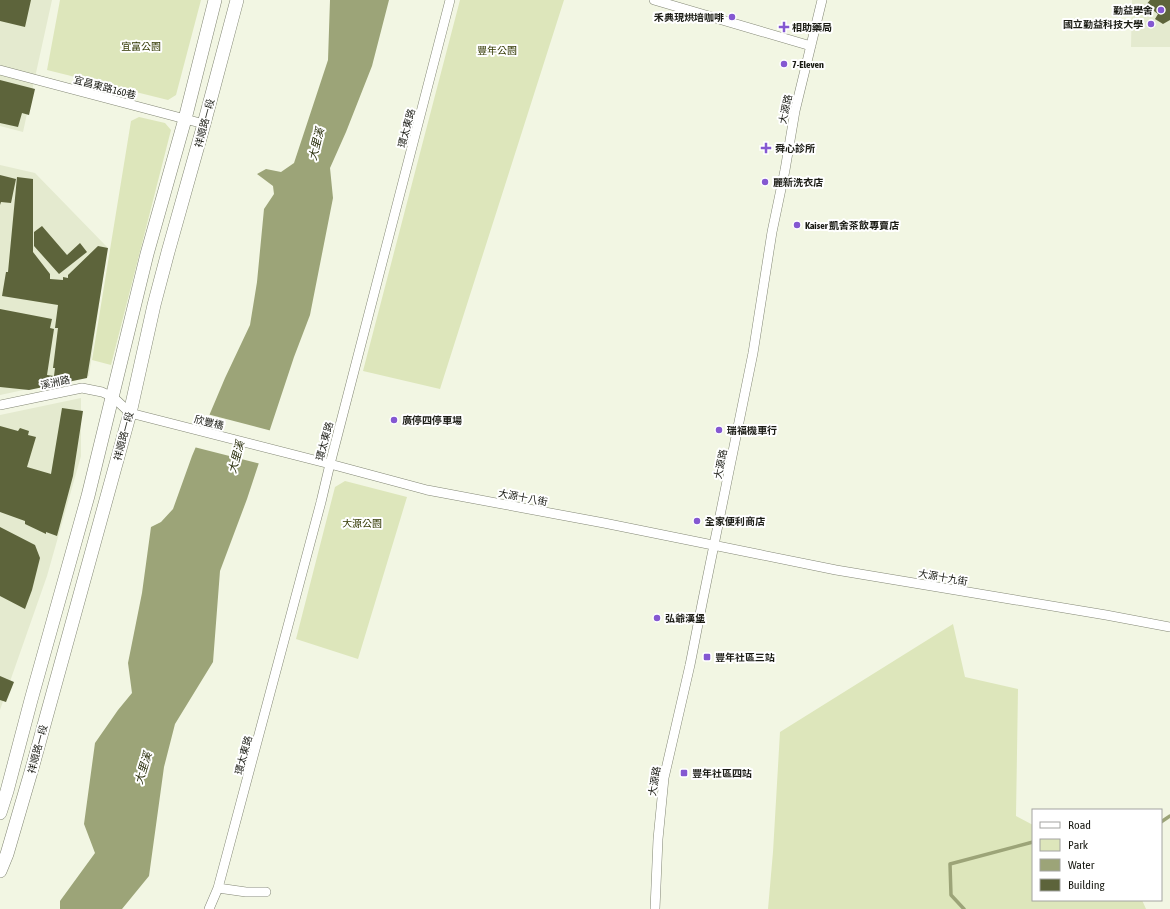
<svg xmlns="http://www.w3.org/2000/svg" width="1170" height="909" font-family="'Asap Condensed','Noto Sans TC',sans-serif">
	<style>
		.built { fill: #e4eacf }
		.green { fill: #dde6bb }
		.water { fill: #9ca478 }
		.pier { fill: #f2f6e3 }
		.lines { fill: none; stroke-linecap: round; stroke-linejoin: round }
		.stream { stroke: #9ca478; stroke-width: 3.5 }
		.building { fill: #5d643b }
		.street-casing { stroke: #838775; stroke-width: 10 }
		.secondary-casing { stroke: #838775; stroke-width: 14 }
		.street { stroke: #fff; stroke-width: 9 }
		.secondary { stroke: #fff; stroke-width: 13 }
		.poi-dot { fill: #8458d1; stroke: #fff; stroke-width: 1.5 }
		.labels { text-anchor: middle; stroke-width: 4; stroke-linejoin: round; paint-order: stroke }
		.poi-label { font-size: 10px; font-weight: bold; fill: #1a1b14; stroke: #fff; text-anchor: start }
		.park-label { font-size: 10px; fill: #313701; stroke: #fff }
		.street-label { font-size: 10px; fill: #1a1b14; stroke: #fff }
		.water-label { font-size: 11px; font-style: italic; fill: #272c09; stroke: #fff }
	</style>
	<rect width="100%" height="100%" fill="#f2f6e3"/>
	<path class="built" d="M0 0H52L23 132 0 126Z
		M1132 0H1170V47H1131Z
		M0 165 35 173 107 247 89 376 0 395Z
		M81 398V456L47 576 0 710V415Z"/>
	<path class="green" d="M60 0H201L176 95 168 100 47 70Z
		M460 0H564L440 389 363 371Z
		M139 117 165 123 171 130 111 365 92 360 131 121Z
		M345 481 407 497 358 659 296 639 335 487Z
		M953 624 965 677 1018 689 1016 816 1033 825V900H1142L1146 909H768L773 852 780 732Z"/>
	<path class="water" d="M330 0H389L372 66 346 132 330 168 333 198 310 315 294 357 247 499 220 571 213 662 175 724 164 767 149 876 122 909H60V901L95 853 84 824 95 743 118 710 132 693 128 663 142 593 151 527 161 522 173 509 192 456 225 378 250 325 257 282 264 209 274 194 273 186 257 174 266 169 281 172 294 163 328 60Z"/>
	<path class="pier" d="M207 414 272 431 261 464 194 447Z"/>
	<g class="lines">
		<path class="stream" d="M1161 822 1170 816
			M964 909 951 895 950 864 1033 842"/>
	</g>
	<path class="building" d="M0 0H31L25 27 0 21Z
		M1150 0H1170V20L1163 24 1155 19 1158 14 1146 5Z
		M0 80 35 89 29 115 22 113 18 127 0 123Z
		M0 175 16 179 11 203 1 202 0 205Z
		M17 177 33 179V252L50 274V279L63 280V277L68 278V275L98 246 108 248 87 378 29 390 0 387V309L52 319 50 328 54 329 47 375 54 376 55 368H53L58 328H55L58 305 2 296 6 272H8Z
		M42 226 67 255 80 243 87 252 59 274 34 246V232Z
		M62 408 83 411 73 476 57 536 46 532V534L25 524V521L0 512V426L18 431 20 428 29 431 28 435 36 437 27 467 51 474Z
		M0 527 35 545 40 558 32 590 25 609 0 596Z
		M0 676 14 682 6 702 0 700Z"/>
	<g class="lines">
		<g class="street-casing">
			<path id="street" d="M654 0 811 46
				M0 70 204 124
				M0 405 82 388 102 392 113 397 130 413 330 464 427 490 604 523 836 570 1106 615 1170 627
				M266 892H246L218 888 321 502 330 464 450 0
				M209 909 218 888
				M655 909 658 839 664 778 690 665 702 604 753 353 772 232 785 170 795 111 822 0"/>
		</g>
		<g class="secondary-casing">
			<path id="secondary" d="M0 813 7 791 31 700 88 496 147 254 185 119 215 0
				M0 871 7 854 33 765 130 413 154 305 168 252 204 124 237 0"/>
		</g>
		<use href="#street" class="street"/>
		<use href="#secondary" class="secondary"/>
	</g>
	<g class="poi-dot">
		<circle cx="1161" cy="10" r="4"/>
		<circle cx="732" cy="17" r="4"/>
		<circle cx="1151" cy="24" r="4"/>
		<path d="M782 21h4v4h4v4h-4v4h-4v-4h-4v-4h4z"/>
		<circle cx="784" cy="64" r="4"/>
		<path d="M764 142h4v4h4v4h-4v4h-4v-4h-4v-4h4z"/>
		<circle cx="765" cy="182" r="4"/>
		<circle cx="797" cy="225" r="4"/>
		<circle cx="394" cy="420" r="4"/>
		<circle cx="719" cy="430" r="4"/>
		<circle cx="697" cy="521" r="4"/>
		<circle cx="657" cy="618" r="4"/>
		<rect x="703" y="653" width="8" height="8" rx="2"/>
		<rect x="680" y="769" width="8" height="8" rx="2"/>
	</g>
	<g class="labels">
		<g class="poi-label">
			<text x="1153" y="14" text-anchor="end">勤益學舍</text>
			<text x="724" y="21" text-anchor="end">禾典現烘培咖啡</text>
			<text x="1143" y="28" text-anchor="end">國立勤益科技大學</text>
			<text x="792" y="31">相助藥局</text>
			<text x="792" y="68">7-Eleven</text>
			<text x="775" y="152">舜心診所</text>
			<text x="773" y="186">麗新洗衣店</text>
			<text x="805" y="229">Kaiser 凱舍茶飲專賣店</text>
			<text x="402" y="424">廣停四停車場</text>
			<text x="727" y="434">瑞福機車行</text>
			<text x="705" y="525">全家便利商店</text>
			<text x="665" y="622">弘爺漢堡</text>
			<text x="715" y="661">豐年社區三站</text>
			<text x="692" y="777">豐年社區四站</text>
		</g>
		<g class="park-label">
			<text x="141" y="50">宜富公園</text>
			<text x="497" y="54">豐年公園</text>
			<text x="362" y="527">大源公園</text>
		</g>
		<g class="street-label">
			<text transform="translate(105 87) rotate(15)" y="4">宜昌東路160巷</text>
			<text transform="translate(785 109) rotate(-78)" y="4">大源路</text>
			<text transform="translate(204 123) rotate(-75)" y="4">祥順路一段</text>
			<text transform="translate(406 128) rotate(-75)" y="4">環太東路</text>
			<text transform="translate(55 382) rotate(-12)" y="4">溪洲路</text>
			<text transform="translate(209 422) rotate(14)" y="4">欣豐橋</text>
			<text transform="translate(123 436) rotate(-75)" y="4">祥順路一段</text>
			<text transform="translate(324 441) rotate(-75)" y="4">環太東路</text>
			<text transform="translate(720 464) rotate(-79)" y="4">大源路</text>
			<text transform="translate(523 497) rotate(11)" y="4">大源十八街</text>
			<text transform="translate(943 577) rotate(10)" y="4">大源十九街</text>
			<text transform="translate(37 749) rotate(-75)" y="4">祥順路一段</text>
			<text transform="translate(243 755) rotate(-75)" y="4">環太東路</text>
			<text transform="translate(654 781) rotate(-81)" y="4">大源路</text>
		</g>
		<g class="water-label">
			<text transform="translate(316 144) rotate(-76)" y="4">大里溪</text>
			<text transform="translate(236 457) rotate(-75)" y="4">大里溪</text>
			<text transform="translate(143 768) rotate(-73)" y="4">大里溪</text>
		</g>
	</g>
	<rect x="1032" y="809" width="130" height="92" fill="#ffffff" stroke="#a3a4a1"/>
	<rect x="1040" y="822" width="20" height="6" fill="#ffffff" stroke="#a3a4a1"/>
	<text x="1068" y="829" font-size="12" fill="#1a1b14">Road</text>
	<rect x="1040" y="839" width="20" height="12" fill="#dde6bb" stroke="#a3a4a1"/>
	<text x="1068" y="849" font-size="12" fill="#1a1b14">Park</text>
	<rect x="1040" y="859" width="20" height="12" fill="#9ca478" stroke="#a3a4a1"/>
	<text x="1068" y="869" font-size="12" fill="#1a1b14">Water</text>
	<rect x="1040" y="879" width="20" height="12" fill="#5d643b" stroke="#a3a4a1"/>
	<text x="1068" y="889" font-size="12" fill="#1a1b14">Building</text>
</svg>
